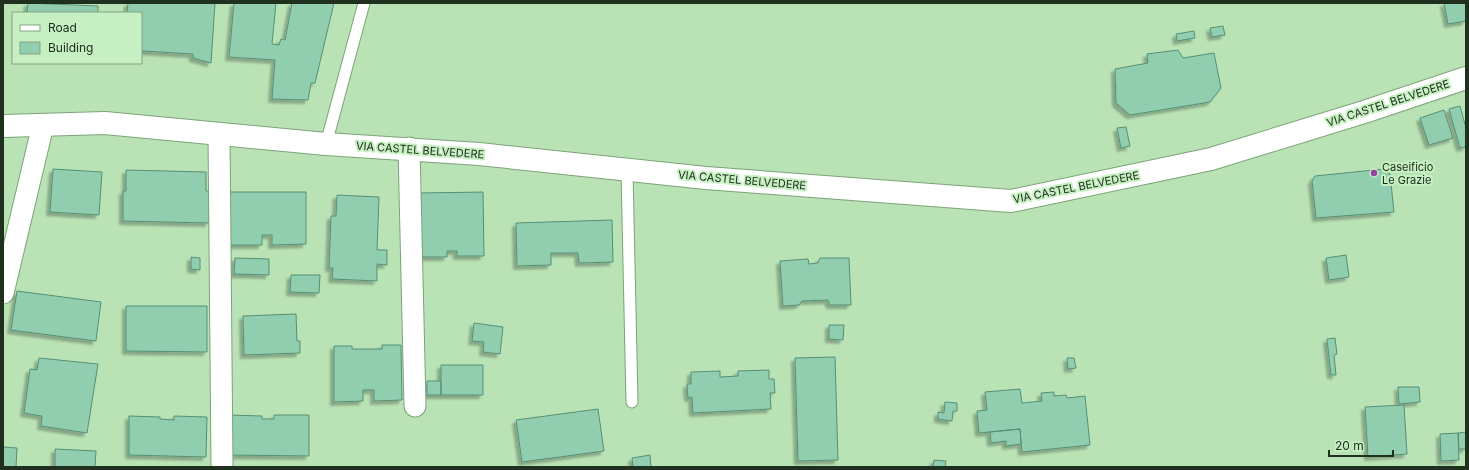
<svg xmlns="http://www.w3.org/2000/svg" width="1469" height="470" font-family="Inter,sans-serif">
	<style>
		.building { fill: #91ceb0; stroke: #558f74; filter: url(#shadow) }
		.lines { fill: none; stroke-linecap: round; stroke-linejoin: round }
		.lane-casing { stroke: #7ba378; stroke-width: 13 }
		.street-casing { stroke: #7ba378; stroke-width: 23 }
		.secondary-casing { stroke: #7ba378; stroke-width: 24 }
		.lane { stroke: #fff; stroke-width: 11 }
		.street { stroke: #fff; stroke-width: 21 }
		.secondary { stroke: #fff; stroke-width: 22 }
		.poi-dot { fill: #9b3fa8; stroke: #c6f0c2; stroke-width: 1.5 }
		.labels { text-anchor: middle; stroke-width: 4; stroke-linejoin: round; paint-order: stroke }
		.street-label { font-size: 11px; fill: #20301f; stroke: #c6f0c2 }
		.poi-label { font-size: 11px; fill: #20301f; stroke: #c6f0c2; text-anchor: start }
	</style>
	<defs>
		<filter id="shadow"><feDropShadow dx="-3.5" dy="3.5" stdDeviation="1" flood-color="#0004"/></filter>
	</defs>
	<rect width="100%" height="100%" fill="#b9e3b5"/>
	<path class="building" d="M28 3 98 6V13H27Z
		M128 3H215L211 63 193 58V54L143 51 141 56V13H127Z
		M234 3H276L272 44 279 45 281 39 285 40 292 3H334L315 83H311L308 100 272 99 275 60 229 57Z
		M1444 3H1466V21L1448 24Z
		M1223 26 1225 35 1212 37 1210 28Z
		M1194 31 1195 38 1177 41 1176 34Z
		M1178 50 1183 58 1214 53 1221 88 1210 102 1130 115 1116 103 1115 69 1148 63 1147 54Z
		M1460 106 1466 128V147L1460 148 1449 109Z
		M1444 110 1453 138 1429 145 1420 118Z
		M1126 127 1130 146 1121 148 1117 128Z
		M53 169 102 172 99 215 50 212Z
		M1384 169 1390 174 1394 212 1316 218 1312 181 1315 176Z
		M126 170 206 172V191H210L209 223 123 221V191H126Z
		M227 192H306V244L272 245V235H262V245H227Z
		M483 192 484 256H457V251H447V257H420L419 193Z
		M337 195 379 197 377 250H387V265L377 264V281L332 279 333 268H329L331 216H336Z
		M612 220 613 262 579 263 578 253H551V265L517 266 516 223Z
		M1346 255 1349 277 1329 280 1326 258Z
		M191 257 200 258V270L191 269Z
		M235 258 269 259V275L234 274Z
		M820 258H849L851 305H830L828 300 802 301 799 305 783 306 780 261 808 259 809 264 818 263Z
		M291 275H320L319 293 290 292Z
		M17 291 101 302 96 341 11 330Z
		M126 306H207V352L126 351Z
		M296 314 297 341H300V353L244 355 243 316Z
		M474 323 503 327 500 354 483 352 484 342 472 341Z
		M829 325H844L843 340 829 339Z
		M1335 338 1337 354 1334 355 1336 375H1331L1327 339Z
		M382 345H401L402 400 374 401V390H363V401L334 402V346H352V349H382Z
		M835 357 838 460 798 461 795 358Z
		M39 358 98 364 87 433 41 426 42 416 24 413 30 369 37 370Z
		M1067 358H1074L1076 368 1068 369Z
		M441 365H483V395H441Z
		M769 370V379H774L775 393H770L771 409 693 413 692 397 688 398 687 384H691V372L720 371V377L738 376V371Z
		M427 381H441V395H427Z
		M1398 387H1419L1420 402 1399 404Z
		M1020 389 1022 403 1042 401 1041 393 1054 392V396L1066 395 1067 398 1085 396 1090 445 1022 452 1020 429 979 433 977 411 987 410 985 392Z
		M945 402 957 403V411H953L952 421 938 419V412L944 413Z
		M1404 405 1407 454 1368 457 1365 407Z
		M598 409 604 451 522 462 516 420Z
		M229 415 262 416V419H274V415H309V456L229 455Z
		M129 416 160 417V419L174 420V416L207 417 206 457 129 455Z
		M1020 429 1021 444 1006 446V441L991 443 990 432Z
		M1466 432V449H1459L1458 433Z
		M1458 433 1459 460 1441 461 1440 434Z
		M3 447 17 448 16 467H3Z
		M55 449 96 451 95 467H55Z
		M650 455 651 467H633L632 458Z
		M934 460 946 461 945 467H933Z"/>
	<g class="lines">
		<g class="lane-casing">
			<path id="lane" d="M326 144 364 3
				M627 171 632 402"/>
		</g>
		<g class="street-casing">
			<path id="street" d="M219 134 222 467
				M409 148 415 406
				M3 293 43 125"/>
		</g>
		<g class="secondary-casing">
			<path id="secondary" d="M3 126 105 123 326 144 479 154 706 178 1011 201 1211 159 1364 112 1466 78"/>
		</g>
		<use href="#lane" class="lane"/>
		<use href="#street" class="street"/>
		<use href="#secondary" class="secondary"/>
	</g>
	<circle class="poi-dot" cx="1374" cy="173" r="4"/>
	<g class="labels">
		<g class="street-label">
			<text transform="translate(1388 103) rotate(-18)" y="4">VIA CASTEL BELVEDERE</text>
			<text transform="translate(420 150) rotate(4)" y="4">VIA CASTEL BELVEDERE</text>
			<text transform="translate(742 180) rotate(5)" y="4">VIA CASTEL BELVEDERE</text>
			<text transform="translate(1076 187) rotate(-11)" y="4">VIA CASTEL BELVEDERE</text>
		</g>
		<g class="poi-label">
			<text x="1382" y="171">Caseificio<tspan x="1382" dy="13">Le Grazie</tspan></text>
		</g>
	</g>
	<rect width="1469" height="470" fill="none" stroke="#20301f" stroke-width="8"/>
	<rect x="12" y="12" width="130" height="52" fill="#c6f0c2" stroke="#84a381"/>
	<rect x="20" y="25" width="20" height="6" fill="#ffffff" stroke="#84a381"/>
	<text x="48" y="32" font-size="12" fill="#20301f">Road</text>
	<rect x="20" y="42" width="20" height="12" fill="#91ceb0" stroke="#84a381"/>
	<text x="48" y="52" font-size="12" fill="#20301f">Building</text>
	<path d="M1329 450v6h64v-6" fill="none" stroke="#20301f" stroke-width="2"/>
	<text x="1335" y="450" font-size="12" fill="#20301f" stroke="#c6f0c2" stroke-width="3" paint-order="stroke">20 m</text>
</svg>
